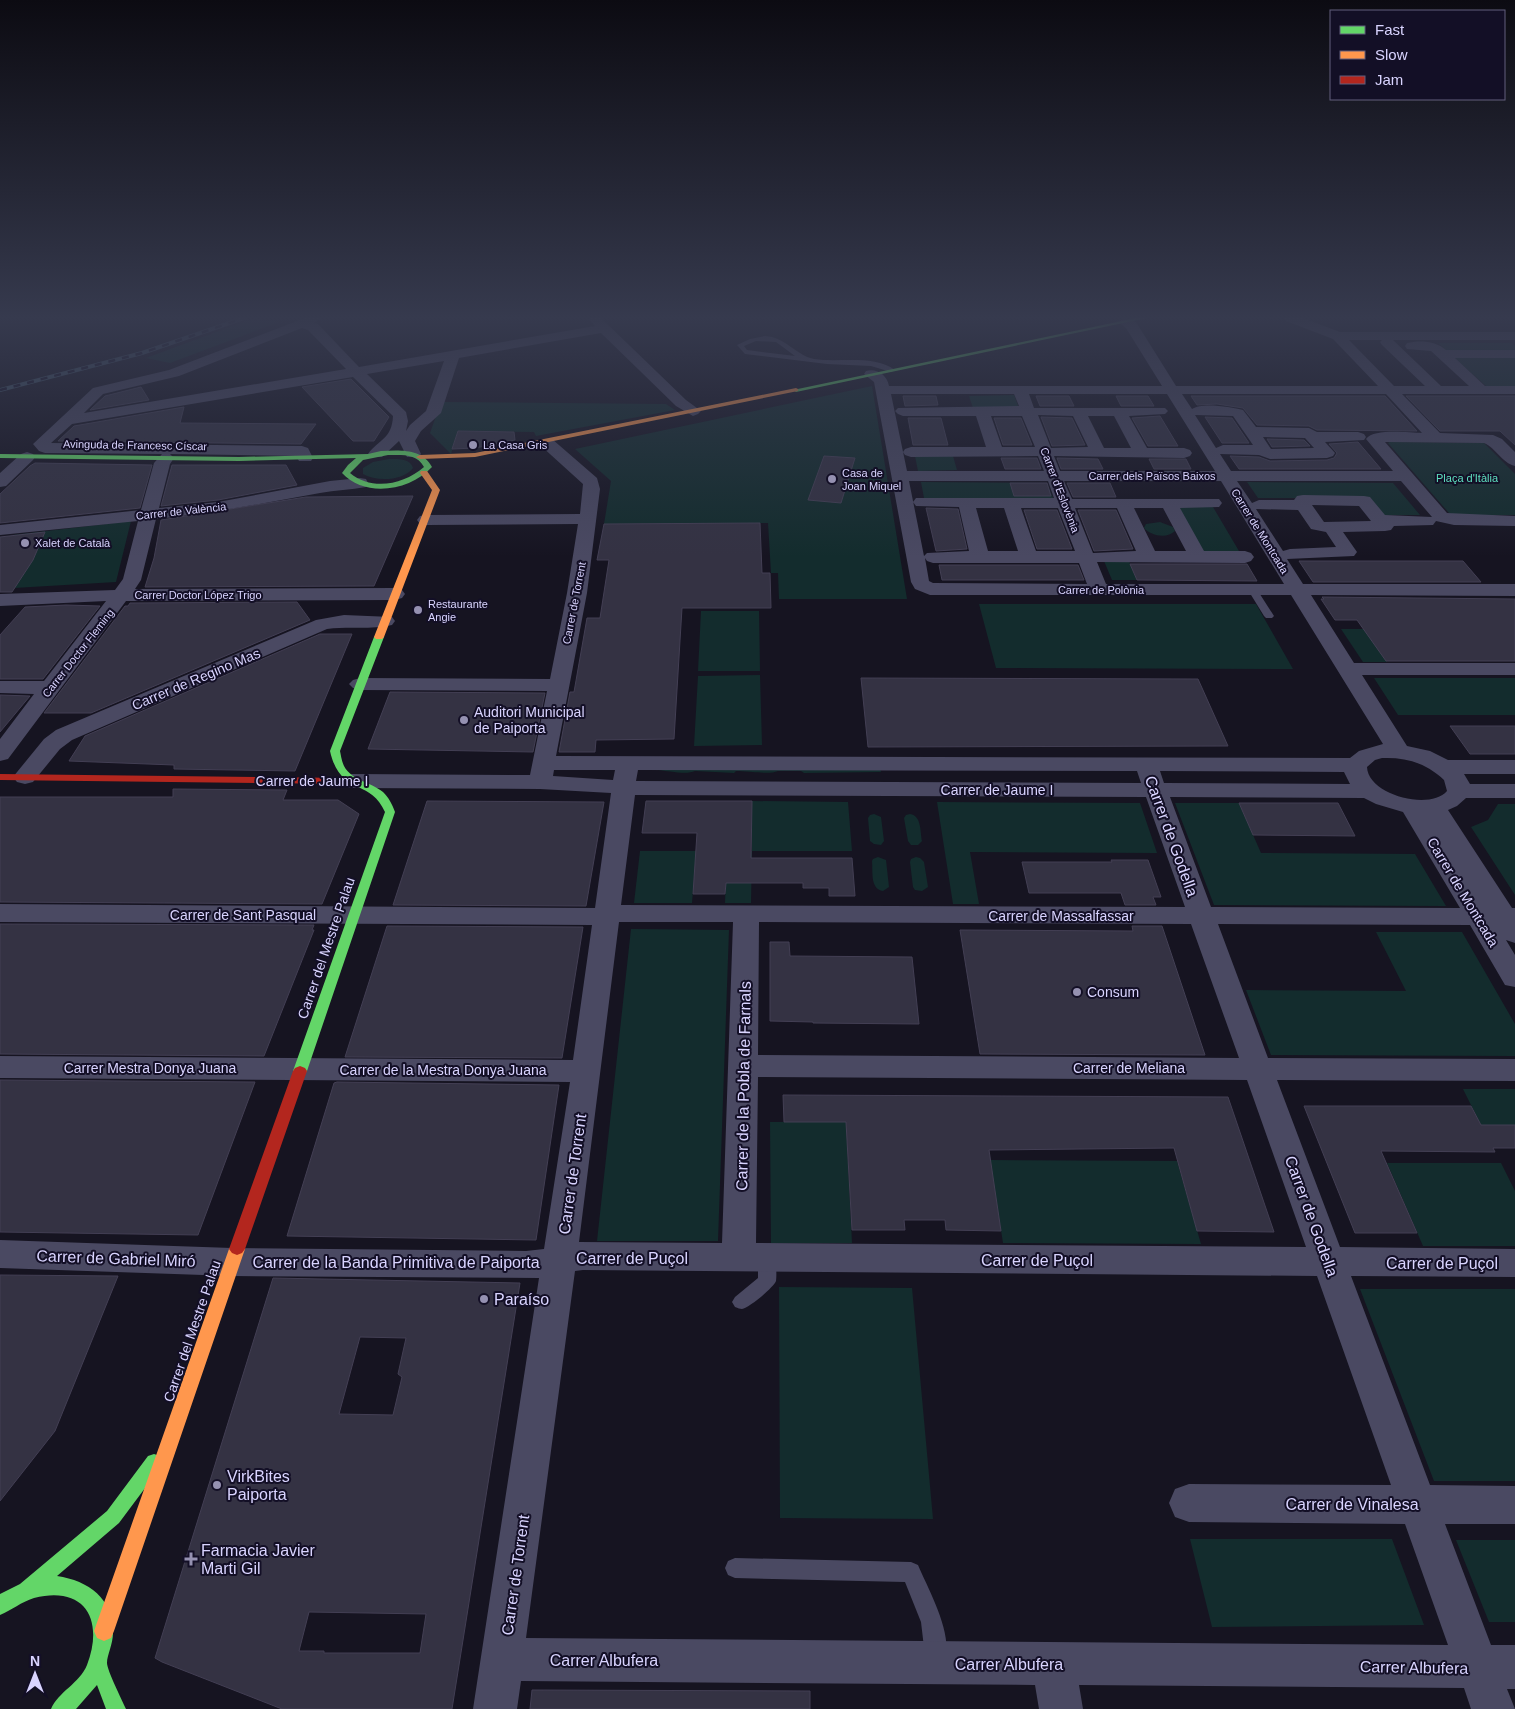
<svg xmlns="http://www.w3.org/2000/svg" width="1515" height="1709" font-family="Helvetica,sans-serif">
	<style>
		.green { fill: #132c2d }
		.building { fill: #343243; stroke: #433f54; fill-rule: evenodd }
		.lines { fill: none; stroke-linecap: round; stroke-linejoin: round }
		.lane { fill: #4a4962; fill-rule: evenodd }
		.street { fill: #4a4962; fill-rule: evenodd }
		.fast { fill: #63d668; fill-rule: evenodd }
		.slow { fill: #ff974d; fill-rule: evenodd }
		.jam { fill: #b3261e; fill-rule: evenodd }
		.rail-casing { stroke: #43596b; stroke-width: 4 }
		.rail { stroke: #130f26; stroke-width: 2.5; stroke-dasharray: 7; stroke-linecap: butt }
		.poi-dot { fill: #9591b1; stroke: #130f26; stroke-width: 2 }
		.labels { text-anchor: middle; stroke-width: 4; stroke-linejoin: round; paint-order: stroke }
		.far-street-label { font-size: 11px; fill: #d9d4ff; stroke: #130f26 }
		.far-poi-label { font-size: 11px; fill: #d9d4ff; stroke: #130f26; text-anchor: start }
		.far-park-label { font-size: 11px; fill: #5fe0c0; stroke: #130f26 }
		.street-label { font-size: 14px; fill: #d9d4ff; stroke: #130f26 }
		.poi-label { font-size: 14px; fill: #d9d4ff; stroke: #130f26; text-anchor: start }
		.near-street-label { font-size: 16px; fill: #d9d4ff; stroke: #130f26 }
		.near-poi-label { font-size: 16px; fill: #d9d4ff; stroke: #130f26; text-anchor: start }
	</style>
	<rect width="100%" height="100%" fill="#161421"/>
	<path class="green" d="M254 318 279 322 170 363 146 358Z
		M1438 343H1512L1515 346V352H1448Z
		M1451 355H1515V386H1486Z
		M872 386 907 599H779L778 573H771L768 523 604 524 611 481 575 449Z
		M1014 395 1019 408H973L969 396Z
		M441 402 666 404 675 410 536 436 534 432 458 431 451 454 430 433Z
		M1390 442 1484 443 1515 474V515H1453L1449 513 1388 443Z
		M915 456H953L957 470 918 471Z
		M389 459C398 459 410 458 413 468 403 481 377 482 363 474V468L373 462Z
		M921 482 1047 483 1053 498H924Z
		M1247 482 1393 483 1420 515H1381L1368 498H1258Z
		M1175 507H1213L1239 551H1198Z
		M131 521 116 582 14 588 27 569 5 554 13 535Z
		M1160 522 1173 527 1175 531C1167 539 1151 536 1144 528L1146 524Z
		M1104 561H1129L1137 580H1112Z
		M979 604H1256L1293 669 996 668Z
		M701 611H759L760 671H698Z
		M1341 629H1364L1387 662H1363Z
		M760 675 762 745 694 746 698 676Z
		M1374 678H1515V715H1398Z
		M658 767 880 768 881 772 804 773 801 771H778C770 775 747 771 736 771L734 773 695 771C687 775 668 771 658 770Z
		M752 801 848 802 852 851H752L751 903H725L727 851H752Z
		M937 802 1140 803 1157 853 970 852 979 904H953Z
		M1175 803H1239L1261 853 1415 854 1446 906 1214 905Z
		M1498 804H1515V895L1471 827 1488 820Z
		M874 814 881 817 884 841 881 845 874 844 870 841 868 818 870 815Z
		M910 814C922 816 920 832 922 841L918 845H911L908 841 904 818 906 815Z
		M640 851H696L692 903H634Z
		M878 857 886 860 889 887 883 891C870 889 873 872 872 861L873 859Z
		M916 857 920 858 924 862 928 887 922 891 915 890 913 887 910 862 911 859Z
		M631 929 729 930 718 1241H597Z
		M1376 932H1462L1515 1024V1056L1271 1055 1246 990 1406 991Z
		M1463 1089H1515V1125H1481Z
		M770 1122H846L852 1243H771Z
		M990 1160 1177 1161 1201 1244 1003 1243Z
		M1387 1163H1501L1515 1191V1246H1423Z
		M779 1287 912 1288 933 1519 780 1518Z
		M1360 1289H1515V1481H1434Z
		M1190 1539H1392L1424 1625 1212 1627Z
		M1456 1540H1515V1622H1489Z"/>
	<path class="building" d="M351 379 389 417 374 441H353L302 387Z
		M141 387 149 400 90 410 105 396Z
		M903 396H936L938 405 905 406Z
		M1036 396H1069L1074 406H1040Z
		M1116 396H1148L1154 406H1121Z
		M1191 396H1385L1417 431 1317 430 1309 426 1257 425 1243 408 1217 404 1197 405Z
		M1406 396H1515V445L1500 431H1440Z
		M184 407 180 423 316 424 301 444 58 441 74 426Z
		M1160 416 1178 446H1148L1132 418Z
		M1041 417 1072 418 1085 445 1052 446Z
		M1205 417 1232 418 1249 443H1222Z
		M908 418H941L948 445H913Z
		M994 418H1021L1032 445H1003Z
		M458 431 514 432 515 440 475 448 452 449Z
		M1267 439 1304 440 1310 446 1272 447Z
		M1358 442 1381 469H1239L1230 456 1259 457 1270 461 1327 460 1334 458 1337 453 1329 444Z
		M824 456 855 458 841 503 808 500Z
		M1001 458H1037L1041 469H1005Z
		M1057 458 1098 459 1103 469H1061Z
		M1149 459H1186L1191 469H1154Z
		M35 463 152 465 140 508 0 523V494L30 466Z
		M172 465H286L297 485 218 500 161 506Z
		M1010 483H1047L1051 496H1014Z
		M1067 483H1110L1116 497H1073Z
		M413 496 374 586 145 587 154 558 161 520 306 497Z
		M926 508 958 509 967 549 936 551Z
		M1024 510H1057L1072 549H1037Z
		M1078 510H1116L1133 549 1094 551Z
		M760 523 762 573H770L771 608H682L674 739 596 740 595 752H559L570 692H574L587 618H600L609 560H597L604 524Z
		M45 532 33 560 12 592H0V537Z
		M1299 561H1463L1481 582H1313Z
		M1130 564H1247L1257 581 1137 580Z
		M939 565H1078L1084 580H942Z
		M1322 597 1515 599V661H1386L1357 620H1335L1321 599H1324Z
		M297 602 310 620 91 713H44L125 606H128L130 603Z
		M66 605 100 606 43 679H0V635L25 607Z
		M320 634H352L295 771 174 769V765L69 761 85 736Z
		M861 678 1198 679 1228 746 868 747Z
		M390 692 545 693 533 752 368 749Z
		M0 695 30 696 0 732Z
		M1450 726H1515V754H1470Z
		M173 789 287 790 283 800H338L359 814 322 904 0 902V797H173Z
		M427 801 604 802 586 906 393 905Z
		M646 801H752L751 858H852L855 896H829V888H803V883H726L725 894H693L697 833H642Z
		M1239 803H1338L1355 836 1253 835Z
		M1111 860H1148L1161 897H1153L1156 905H1125L1121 893H1029L1022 862H1112Z
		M0 924 314 925 312 930H314L264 1056 0 1054Z
		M387 926 583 927 562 1058 345 1057Z
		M1132 926H1162L1205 1055 980 1054 960 930 1133 931Z
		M770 942H789L790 956 912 957 919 1024 813 1023V1022L770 1021Z
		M0 1080 255 1082 198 1235 0 1232Z
		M337 1082 559 1085 536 1240 287 1236 334 1083Z
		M783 1095 1228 1097 1274 1232 1197 1231 1174 1148 989 1150 1001 1231 946 1230 945 1220H904L905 1230H852L846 1122H784Z
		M1304 1106H1471L1481 1125H1515V1148H1493L1495 1152 1381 1151 1417 1233H1355Z
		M0 1275 118 1276 55 1431 0 1501Z
		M273 1278 520 1283 452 1709H282L162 1662 155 1658ZM360 1337 406 1338 398 1374 402 1377 393 1415 339 1414ZM309 1612 426 1614 420 1653H324V1651H299Z
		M532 1690 810 1691V1709H530Z"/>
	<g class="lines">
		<path class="lane" d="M765 336C786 337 795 355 814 359 839 363 873 354 895 370L891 372 871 366 827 364 745 354 737 345 750 339ZM756 341 776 342 795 356 747 350 744 346Z
			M1253 587 1256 588 1274 616 1272 618H1266L1264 616 1248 590Z
			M767 1251 773 1253C776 1260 777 1273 776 1281 774 1287 749 1308 742 1309 740 1309 738 1308 735 1307L732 1302 735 1297 758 1278V1258L761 1253Z
			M735 1558 911 1562 918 1565C929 1591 955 1636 944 1664L936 1667 928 1664 925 1656 921 1622 905 1582 735 1578 728 1575 725 1568 728 1561Z"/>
		<path class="street" d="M305 318H322L314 323 318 324 359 367 595 326 588 318H601L686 400 701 411 698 414 693 416 676 406 601 333 459 358 441 413 421 431 415 441 421 454 419 457H407L399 441 382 457H370L368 454C379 439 392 439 393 416L353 377 72 424 51 443 302 446 308 448 313 458 311 461H299L296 456 170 454 174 458 170 464 159 508 218 502 330 481 360 478 366 479 368 483 366 487C351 490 335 490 320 493 266 503 212 513 156 519L141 580 135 589 395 588 402 590 405 594 402 598 395 600 126 601 8 759 0 761V739L34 694 0 693V681H44L106 601 0 606V594L115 590 123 579 138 521 0 535V525L141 510 154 463 162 454 45 453 39 451 33 444 93 388 169 370ZM302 328 308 330 346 369 84 413 103 394 179 376ZM444 361 426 411 410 425 406 431 408 421 406 412 367 374Z
			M1125 318 1136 322 1176 386H1378L1333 339 1286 321 1285 318H1303L1340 332H1515V340H1393L1441 386H1469L1431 351 1407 349 1405 346 1407 343C1420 340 1436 341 1446 350H1515V358H1455L1485 386H1515V394H1402L1440 433 1493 435 1502 439 1515 452V466C1502 463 1496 448 1484 443L1385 442 1447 513 1515 516V526L1454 525 1436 521 1433 525 1394 526 1391 530 1385 531 1343 532 1357 552 1354 556 1287 559 1303 584H1515V596L1311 595 1354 663H1515V675H1362L1407 746 1430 751 1448 760H1515V774H1464L1470 784H1515V798H1466L1457 806 1448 810 1512 908H1515V943L1506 940 1515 955V987L1505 985 1470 925 1218 924 1268 1058 1515 1059V1081L1277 1080 1340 1247 1515 1249V1277L1351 1276 1430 1485 1515 1486V1524H1445L1491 1645H1515V1689H1507L1515 1709H1471L1464 1688 1079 1685 1083 1709H1039L1035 1685 521 1681 517 1709H473L539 1278 232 1276 0 1268V1240L232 1248 526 1251 544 1249 570 1082 0 1078V1056L573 1060 592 925 0 922V904L595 908 611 793 540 789 351 788 343 786 339 781 343 776 351 774 530 775 547 691 360 690 353 688 349 684 353 680 360 678 550 679 567 593 578 524 426 525 420 524 417 520 420 516 426 515 580 514 583 484 540 445 538 442 540 439H552L597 478 600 489 587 593 556 756 1350 758 1359 751 1383 744 1291 595H930L915 589 911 582 874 382 864 374 866 371C877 368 887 375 889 386H1162L1126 328 1118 322ZM1349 340H1382L1380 342 1382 345 1425 386H1394ZM891 394H1014L1019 406 898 408 895 411 898 414 903 416H976L986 447H911L905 449 903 452 905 455 911 457 1038 456 1044 471H907ZM1029 394H1167L1215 471H1060L1054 456 1184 458 1190 456 1192 453 1190 450 1184 448H1147L1129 416 1165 414 1168 411 1165 408H1034ZM1182 394H1386L1422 433C1409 433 1374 428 1366 439L1393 471H1231L1220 454 1259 455 1270 459 1327 458 1333 456 1335 453 1325 442 1364 440 1366 437 1364 434 1358 432H1317L1309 428 1256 427 1243 410C1231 407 1202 402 1192 409ZM1038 415 1073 416 1088 447 1051 448ZM1195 415 1233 416 1253 445H1223L1216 448ZM1022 416 1035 447H1002L991 416ZM1088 416H1114L1131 448H1104ZM1263 437 1305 438 1314 448 1271 449ZM909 481H1048L1054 498H916L913 502 916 506 959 507 969 551 927 553 924 556ZM1064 481H1221L1284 584H1106L1097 562 1245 563 1251 561 1254 557 1251 553 1245 551H1204L1180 508 1219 507 1222 503 1219 499H1072ZM1237 481H1401L1432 517 1385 515 1370 497 1364 496 1303 495 1297 496 1294 500H1259L1252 503ZM1312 505 1359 506 1371 521 1324 522ZM976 508H1004L1018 551H988ZM1021 508H1058L1075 551H1036ZM1075 508H1117L1136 551 1093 553ZM1134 508H1163L1186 551H1155ZM1256 509 1298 510 1311 529 1326 532 1336 547 1290 549 1283 551ZM925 558 927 561 933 563H1079L1087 584 933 583 929 581ZM1382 758C1406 757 1426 763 1444 780L1447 791C1430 811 1368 795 1367 767L1375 760ZM554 770H615L613 780 553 776ZM638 770 1137 771 1141 783 636 781ZM1160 771 1344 772 1350 784 1164 783ZM635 795 1146 797 1185 907 621 905ZM1170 797 1364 798 1376 804 1403 812 1460 908 1211 907ZM619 922H733L722 1243 579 1242ZM759 922 1191 924 1239 1058 758 1055ZM758 1077 1247 1080 1306 1247 756 1243ZM583 1270 1317 1276 1391 1485 1189 1484 1175 1489 1169 1503 1175 1517 1189 1522 1405 1524 1448 1645 526 1638 575 1271Z
			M27 452 33 454 35 457 33 460 6 486 0 487V473L21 454Z
			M344 615 392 617 395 621 392 625C371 630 349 626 327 629L72 740 60 749 33 782 25 784 17 782 13 777 44 739 56 730 316 620Z"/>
		<path class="fast" d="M1136 318H1147L796 392 793 390Z
			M381 451C399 450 422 448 432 467 410 491 365 498 342 473L348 465 356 458 239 461 0 458V454L239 457 368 454ZM388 455C401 455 417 453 424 467 403 485 372 491 350 473L363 460Z
			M379 634 384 637 340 751C341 756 342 762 344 766 352 781 371 782 383 792 389 798 392 804 395 812L307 1071 305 1074 300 1076 295 1074 293 1071 385 812C370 778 340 796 330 751L374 637Z
			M154 1454 160 1456 163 1462 160 1468 119 1523 57 1576C89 1581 113 1598 113 1633 113 1644 107 1655 107 1663 107 1670 122 1700 126 1709H106L97 1685 76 1709H51C58 1692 80 1683 87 1665 104 1621 86 1585 34 1598 21 1602 12 1610 0 1615V1594L20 1584 107 1511 148 1456Z"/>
		<path class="slow" d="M796 388 798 389V391L475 457 420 459 416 457 420 455 475 453Z
			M421 471H427L440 490 384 637 382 639H376L374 637 432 490 420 473Z
			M237 1243 242 1245 245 1249 114 1631 111 1638 104 1641 97 1638 94 1631 229 1249 232 1245Z"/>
		<path class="jam" d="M0 774 351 778 356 781 351 784 0 780Z
			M300 1066 305 1068 307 1071 245 1249 242 1253 237 1255 232 1253 229 1249 293 1071 295 1068Z"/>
		<g class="rail-casing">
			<path id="rail" d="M0 390 142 353 244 318"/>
		</g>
		<use href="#rail" class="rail"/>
	</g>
	<linearGradient id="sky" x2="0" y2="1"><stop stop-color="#0c0b12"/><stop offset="0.57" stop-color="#363a4e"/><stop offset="1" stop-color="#363a4e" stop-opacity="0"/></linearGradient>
	<rect width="1515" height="557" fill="url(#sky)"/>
	<g class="poi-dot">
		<circle cx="473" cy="445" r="5"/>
		<circle cx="832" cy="479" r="5"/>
		<circle cx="25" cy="543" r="5"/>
		<circle cx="418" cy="610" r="5"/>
		<circle cx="464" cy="720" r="5"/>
		<circle cx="1077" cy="992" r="5"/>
		<circle cx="484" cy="1299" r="5"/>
		<circle cx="217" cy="1485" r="5"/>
		<path d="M188.5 1551.5h5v5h5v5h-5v5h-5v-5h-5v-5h5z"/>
	</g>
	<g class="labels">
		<g class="far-street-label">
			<text transform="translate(135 445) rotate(1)" y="4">Avinguda de Francesc Císcar</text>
			<text x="1152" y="480">Carrer dels Països Baixos</text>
			<text transform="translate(1060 490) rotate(69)" y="4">Carrer d'Eslovènia</text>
			<text transform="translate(181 511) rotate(-6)" y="4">Carrer de València</text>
			<text transform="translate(1260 531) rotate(58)" y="4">Carrer de Montcada</text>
			<text x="1101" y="594">Carrer de Polònia</text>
			<text x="198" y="599">Carrer Doctor López Trigo</text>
			<text transform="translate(574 603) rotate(-79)" y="4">Carrer de Torrent</text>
			<text transform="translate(78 653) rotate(-52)" y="4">Carrer Doctor Fleming</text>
		</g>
		<g class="far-poi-label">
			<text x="483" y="449">La Casa Gris</text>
			<text x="842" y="477">Casa de<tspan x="842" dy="13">Joan Miquel</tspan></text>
			<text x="35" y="547">Xalet de Català</text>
			<text x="428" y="608">Restaurante<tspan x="428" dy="13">Angie</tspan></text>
		</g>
		<g class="far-park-label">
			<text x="1467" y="482">Plaça d'Itàlia</text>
		</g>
		<g class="street-label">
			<text transform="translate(196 679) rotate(-23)" y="5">Carrer de Regino Mas</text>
			<text x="312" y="786">Carrer de Jaume I</text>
			<text x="997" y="795">Carrer de Jaume I</text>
			<text transform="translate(1463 892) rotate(59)" y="5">Carrer de Montcada</text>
			<text x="243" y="920">Carrer de Sant Pasqual</text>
			<text x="1061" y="921">Carrer de Massalfassar</text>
			<text transform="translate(326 948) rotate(-71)" y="5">Carrer del Mestre Palau</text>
			<text x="150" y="1073">Carrer Mestra Donya Juana</text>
			<text x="1129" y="1073">Carrer de Meliana</text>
			<text x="443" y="1075">Carrer de la Mestra Donya Juana</text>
			<text transform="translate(192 1331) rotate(-71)" y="5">Carrer del Mestre Palau</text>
		</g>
		<g class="poi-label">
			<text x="474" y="717">Auditori Municipal<tspan x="474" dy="16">de Paiporta</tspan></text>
			<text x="1087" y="997">Consum</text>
		</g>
		<g class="near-street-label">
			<text transform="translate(1172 836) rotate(70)" y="6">Carrer de Godella</text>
			<text transform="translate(743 1086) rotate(-89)" y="6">Carrer de la Pobla de Farnals</text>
			<text transform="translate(572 1174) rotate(-82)" y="6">Carrer de Torrent</text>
			<text transform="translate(1312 1216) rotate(70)" y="6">Carrer de Godella</text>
			<text transform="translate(116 1258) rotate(2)" y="6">Carrer de Gabriel Miró</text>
			<text x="632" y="1264">Carrer de Puçol</text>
			<text x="1037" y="1266">Carrer de Puçol</text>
			<text x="396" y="1268">Carrer de la Banda Primitiva de Paiporta</text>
			<text x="1442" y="1269">Carrer de Puçol</text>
			<text x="1352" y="1510">Carrer de Vinalesa</text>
			<text transform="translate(515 1575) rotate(-82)" y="6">Carrer de Torrent</text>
			<text x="604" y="1666">Carrer Albufera</text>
			<text x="1009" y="1670">Carrer Albufera</text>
			<text transform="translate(1414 1667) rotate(1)" y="6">Carrer Albufera</text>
		</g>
		<g class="near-poi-label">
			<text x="494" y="1305">Paraíso</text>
			<text x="227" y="1482">VirkBites<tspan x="227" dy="18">Paiporta</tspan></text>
			<text x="201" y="1556">Farmacia Javier<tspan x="201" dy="18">Marti Gil</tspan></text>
		</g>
	</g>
	<rect x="1330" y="10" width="175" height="90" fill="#130f26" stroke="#625e7d"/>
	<rect x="1340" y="26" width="25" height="8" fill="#63d668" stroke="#625e7d"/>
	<text x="1375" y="35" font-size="15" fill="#d9d4ff">Fast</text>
	<rect x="1340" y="51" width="25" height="8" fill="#ff974d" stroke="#625e7d"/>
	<text x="1375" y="60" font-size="15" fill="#d9d4ff">Slow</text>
	<rect x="1340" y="76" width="25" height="8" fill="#b3261e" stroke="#625e7d"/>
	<text x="1375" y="85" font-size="15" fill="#d9d4ff">Jam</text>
	<g transform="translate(35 1674)" stroke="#130f26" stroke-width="4" paint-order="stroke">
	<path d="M0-4L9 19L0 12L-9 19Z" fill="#d9d4ff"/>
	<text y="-8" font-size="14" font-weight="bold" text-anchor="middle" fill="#d9d4ff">N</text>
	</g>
</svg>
